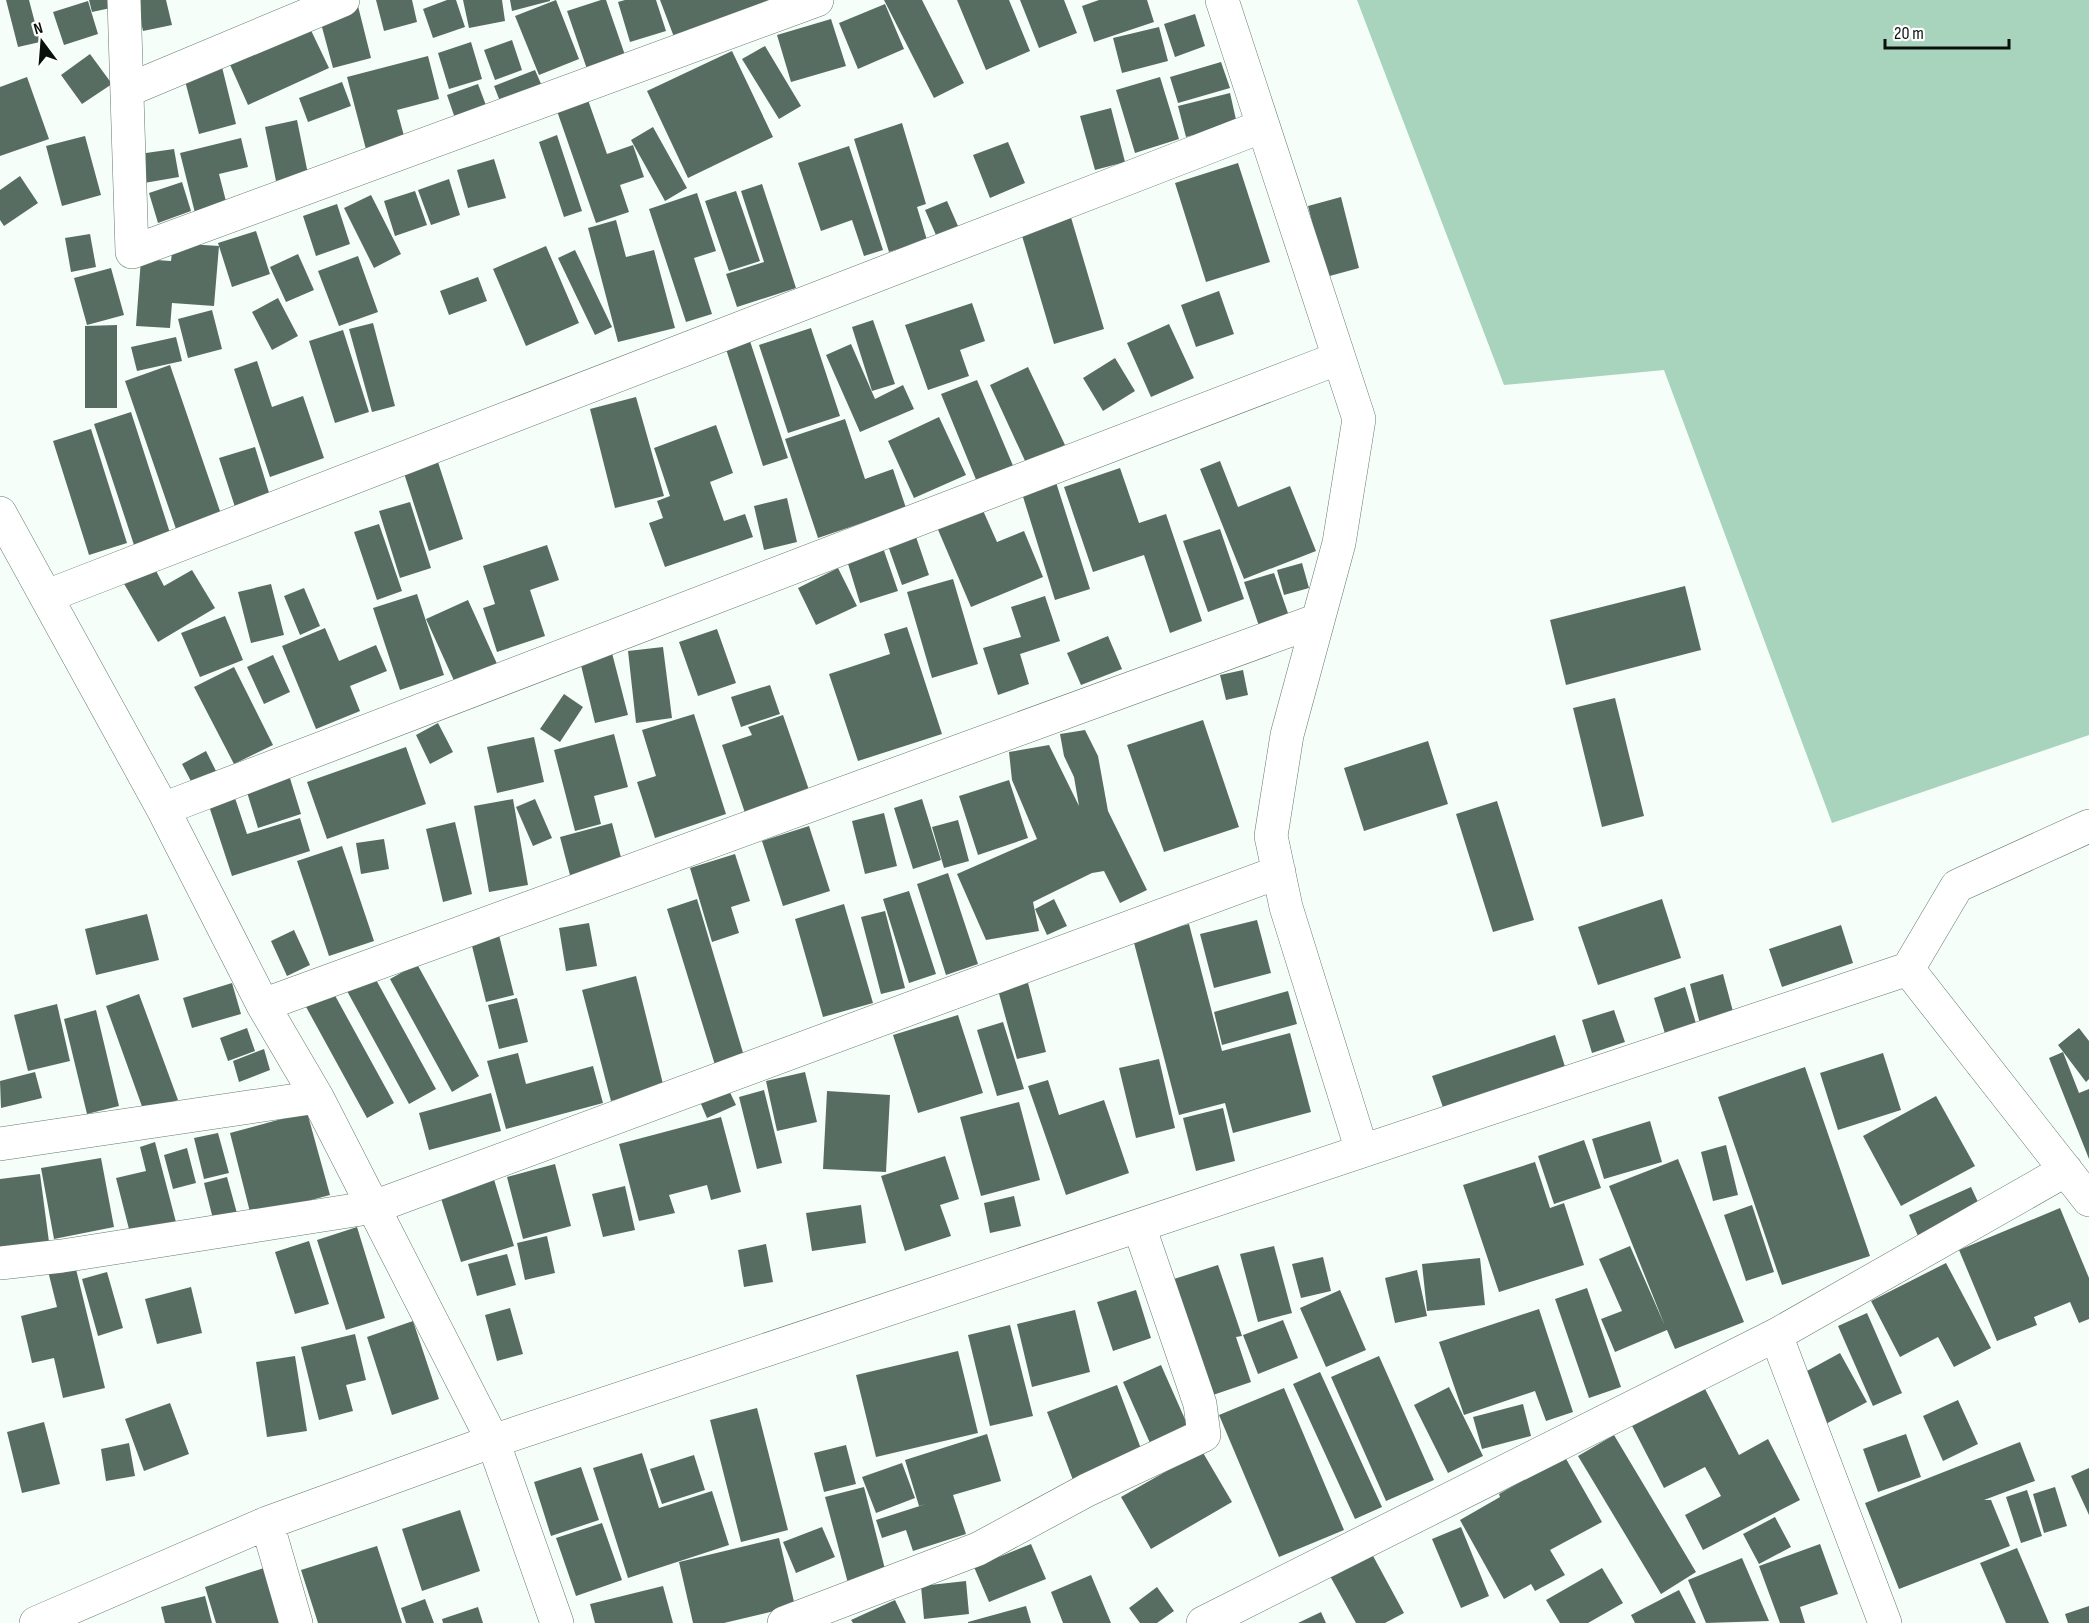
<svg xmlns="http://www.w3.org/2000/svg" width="2089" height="1623" font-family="'Sofia Sans Condensed',sans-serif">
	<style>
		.water { fill: #a8d3bd }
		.building { fill: #586d62 }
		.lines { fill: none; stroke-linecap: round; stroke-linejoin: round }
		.minor-casing { stroke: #65796e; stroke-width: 34 }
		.minor { stroke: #fff; stroke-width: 33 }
	</style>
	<rect width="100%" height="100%" fill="#f5fef9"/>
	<path class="water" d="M1357 0H2089V735L1832 823 1664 370 1504 385Z"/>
	<path class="building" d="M6 0H29L40 42 18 47Z
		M89 0H119L120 6 92 12Z
		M136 0H166L172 25 143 31Z
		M376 0H412L417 22 384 31Z
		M447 0H456L465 27 433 38 423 9Z
		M463 0H502L505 21 469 28Z
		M510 0H550V1L512 11Z
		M556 0 579 59 539 75 515 16Z
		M601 0H606L626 58 588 72 567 11Z
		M625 0H656L666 31 630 42 618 2Z
		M660 0H769L674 37Z
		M884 0H922L964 83 934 98Z
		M957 0H1009L1030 51 986 70Z
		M1020 0H1064L1077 33 1039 48Z
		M1099 0H1147L1154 22 1094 42 1082 6Z
		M88 1 98 34 64 45 53 12Z
		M885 4 904 49 858 69 839 23Z
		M358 6 371 58 333 68 319 16Z
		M1195 14 1205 46 1175 57 1164 24Z
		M831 19 846 66 791 82 777 35Z
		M307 22 329 68 248 105 227 58Z
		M1159 27 1168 61 1122 73 1113 38Z
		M512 40 522 70 495 80 484 50Z
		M471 42 482 79 449 89 438 53Z
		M765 46 801 106 779 119 742 59Z
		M732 51 773 137 688 178 647 91Z
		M90 54 112 84 82 104 61 75Z
		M428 56 439 99 397 110 407 147 368 157 347 77Z
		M1221 62 1230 88 1178 103 1170 77Z
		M222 67 236 124 199 134 184 77Z
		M535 70 545 93 503 109 494 86Z
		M27 77 49 139 0 156V87Z
		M1160 77 1179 139 1135 153 1116 90Z
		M342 82 351 106 308 122 299 98Z
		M478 84 490 116 458 127 447 95Z
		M1230 93 1237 124 1186 137 1178 106Z
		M588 100 607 154 633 145 644 177 620 185 629 212 596 223 557 111Z
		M1111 108 1125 162 1095 170 1080 116Z
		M297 120 308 174 276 181 265 127Z
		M902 123 926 204 917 207 927 240 889 252 854 139Z
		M653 127 687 188 665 201 631 140Z
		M557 135 582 211 564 217 539 142Z
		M85 136 101 195 62 206 46 146Z
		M241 138 248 167 219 174 229 213 197 221 180 153Z
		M1008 142 1025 183 990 198 973 155Z
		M849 146 883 250 864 256 852 220 821 231 798 163Z
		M174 149 179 177 144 183 139 154Z
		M494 159 506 198 468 208 457 170Z
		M1238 163 1270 262 1206 282 1175 183Z
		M20 176 38 203 4 226 0 220V190Z
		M449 179 460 215 431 225 418 190Z
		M182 182 191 211 158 223 149 193Z
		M762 184 796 288 737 307 726 274 764 262 741 191Z
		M415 191 427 225 395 236 384 201Z
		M736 191 760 261 729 271 705 201Z
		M697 193 716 251 694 258 712 314 686 322 649 209Z
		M371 195 401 254 374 268 344 208Z
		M1341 197 1359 268 1326 277 1308 206Z
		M947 201 958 226 936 235 925 210Z
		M337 204 350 244 316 256 303 216Z
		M1070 214 1104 329 1054 344 1020 229Z
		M616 220 626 257 654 250 675 328 618 342 588 228Z
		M256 231 270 274 232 287 218 243Z
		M90 234 96 267 71 272 65 238Z
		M173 243 219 246 214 306 172 303 170 328 136 326 141 259 171 261Z
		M546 246 579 323 526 346 493 269Z
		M575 250 612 327 595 335 558 258Z
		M298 254 314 290 286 302 270 267Z
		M358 256 378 312 339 326 318 271Z
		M111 268 124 315 87 325 74 278Z
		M478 277 487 301 449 315 440 291Z
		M1219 291 1234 334 1196 347 1181 305Z
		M278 298 298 336 272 350 252 312Z
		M972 303 985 341 960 350 969 376 928 390 905 325Z
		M212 310 222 349 188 358 178 319Z
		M873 320 895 384 872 391 852 327Z
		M373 323 395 406 372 412 349 329Z
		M1169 324 1194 378 1151 397 1127 343Z
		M117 325V408H85V326Z
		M811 328 840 416 788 433 759 345Z
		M343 330 369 412 335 423 309 341Z
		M176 337 182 361 137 371 131 347Z
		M750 341 788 458 763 466 726 349Z
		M851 344 875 399 903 385 914 409 860 432 826 355Z
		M1115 358 1135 391 1103 411 1083 378Z
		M257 361 272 407 303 396 324 458 270 477 234 369Z
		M170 365 221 514 176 529 125 381Z
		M1028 367 1065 445 1026 463 990 385Z
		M977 380 1014 468 977 482 941 394Z
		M636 397 664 496 615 508 590 409Z
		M131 412 170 533 134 545 94 424Z
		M939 417 966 475 914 498 888 441Z
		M845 419 865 479 893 469 906 508 818 538 785 439Z
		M716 425 733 473 710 482 724 521 745 514 753 537 665 567 649 523 663 518 657 501 670 496 654 448Z
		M91 429 127 543 89 555 53 441Z
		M255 447 270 496 235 507 219 458Z
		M436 456 463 539 429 551 402 467Z
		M1220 461 1238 507 1290 486 1316 551 1244 579 1200 469Z
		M1120 468 1139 523 1166 514 1202 621 1170 633 1144 555 1093 572 1064 487Z
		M1054 476 1090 589 1055 600 1020 487Z
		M787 498 797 542 764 550 754 506Z
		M410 502 431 568 400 578 379 511Z
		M981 506 997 542 1024 531 1043 577 971 607 936 525Z
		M379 524 402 591 377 600 354 532Z
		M1220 529 1244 599 1208 612 1183 541Z
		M914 531 929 575 902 585 886 540Z
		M881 542 898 591 860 603 845 554Z
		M547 545 559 580 530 590 545 636 497 652 483 608 495 604 483 566Z
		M1302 563 1309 588 1284 595 1277 570Z
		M153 565 164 586 192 570 215 608 158 642 123 582Z
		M838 568 857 606 816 625 798 588Z
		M1274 573 1289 616 1259 626 1244 582Z
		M953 579 978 664 932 678 907 592Z
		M271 584 284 635 251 643 238 592Z
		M1685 586 1701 650 1566 685 1550 620Z
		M304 588 320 626 300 635 284 596Z
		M417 594 444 675 400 690 373 608Z
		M1045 596 1060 641 1020 654 1029 684 998 695 983 648 1021 637 1011 607Z
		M468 600 498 666 456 685 426 619Z
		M225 616 243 660 200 677 181 633Z
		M907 627 942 734 858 761 829 674 890 654 884 634Z
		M325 628 339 661 376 645 387 671 350 686 360 711 316 729 282 646Z
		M717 629 736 683 698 696 679 642Z
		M1108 636 1122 669 1081 685 1067 653Z
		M663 647 672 718 636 723 628 651Z
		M612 653 628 715 595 723 580 661Z
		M273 655 290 692 264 704 247 667Z
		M234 667 273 745 234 764 194 687Z
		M1243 670 1248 695 1226 700 1220 675Z
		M770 685 780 714 741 727 731 697Z
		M564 694 583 707 560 742 540 729Z
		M1615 698 1644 816 1602 827 1573 708Z
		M694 714 726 814 655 838 637 782 656 776 642 730Z
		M783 715 809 790 745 813 722 745 752 735 748 727Z
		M1203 720 1239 827 1164 852 1127 745Z
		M438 723 453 752 430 764 416 735Z
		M1085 730 1098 756 1108 811 1147 890 1120 903 1104 871 1092 873 1033 902 1039 931 986 940 957 874 1037 839 1012 780 1009 752 1049 745 1079 806 1074 777 1064 756 1060 734Z
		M614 734 628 787 594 796 601 824 575 831 554 750Z
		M534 737 544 782 497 793 487 747Z
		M1428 741 1448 804 1364 831 1344 768Z
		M406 747 426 804 327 839 307 782Z
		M206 751 218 775 194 787 182 764Z
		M289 775 301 814 258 828 246 789Z
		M1009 780 1028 838 978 855 959 796Z
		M235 798 247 834 300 818 310 851 232 876 209 806Z
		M513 799 528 885 489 892 474 806Z
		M535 799 552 838 533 846 516 807Z
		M922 799 941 860 913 869 894 808Z
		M1497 801 1534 920 1493 932 1456 814Z
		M884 813 897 866 865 874 852 821Z
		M958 820 969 861 944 868 932 827Z
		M455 822 472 894 443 902 426 829Z
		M612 823 623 865 571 879 560 837Z
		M809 826 830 891 783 906 762 841Z
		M384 839 389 869 361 874 356 843Z
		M342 846 374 941 329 956 297 861Z
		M735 854 750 901 731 907 739 933 712 942 690 868Z
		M948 873 978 964 946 975 917 884Z
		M909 891 936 974 909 983 883 899Z
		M697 899 744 1056 715 1065 667 909Z
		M1054 899 1067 926 1047 935 1035 909Z
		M1662 899 1681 958 1598 985 1578 927Z
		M844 904 873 1003 823 1017 795 919Z
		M885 911 905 988 881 994 861 917Z
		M147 914 159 960 96 975 85 929Z
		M1257 920 1271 973 1214 988 1200 934Z
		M589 923 597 966 566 971 559 928Z
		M1189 924 1222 1051 1290 1033 1311 1112 1233 1133 1225 1103 1179 1115 1133 939Z
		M1841 925 1853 963 1782 987 1769 949Z
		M294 930 310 965 287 976 271 941Z
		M499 935 514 995 486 1002 471 942Z
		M417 964 479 1076 452 1092 390 979Z
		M1723 974 1735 1019 1701 1028 1690 984Z
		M374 976 436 1089 409 1104 347 991Z
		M636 976 664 1088 611 1101 582 990Z
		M232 983 241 1014 192 1028 183 998Z
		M1028 983 1046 1052 1017 1059 998 990Z
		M1685 987 1698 1030 1667 1040 1654 998Z
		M332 990 394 1103 367 1118 305 1005Z
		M1288 991 1297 1024 1222 1045 1214 1012Z
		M139 994 178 1100 144 1112 106 1006Z
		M517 998 528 1042 499 1049 488 1005Z
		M57 1004 70 1061 28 1071 14 1015Z
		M96 1010 119 1106 87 1114 64 1019Z
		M1614 1010 1625 1042 1592 1053 1582 1020Z
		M958 1015 983 1093 918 1113 893 1035Z
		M1003 1022 1024 1089 997 1096 977 1030Z
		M247 1028 255 1051 228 1061 220 1038Z
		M2079 1028 2089 1041V1079L2086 1082 2058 1045Z
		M1555 1035 1567 1073 1445 1113 1432 1076Z
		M264 1049 270 1070 239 1082 233 1061Z
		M2063 1052 2079 1093 2089 1089V1159L2049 1058Z
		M518 1053 526 1084 593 1066 603 1103 506 1129 487 1061Z
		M1883 1053 1901 1110 1838 1130 1820 1073Z
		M1159 1059 1175 1128 1136 1138 1119 1068Z
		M1805 1067 1870 1256 1782 1285 1718 1097Z
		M35 1072 42 1098 1 1108 0 1081Z
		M805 1072 817 1122 777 1131 766 1081Z
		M1048 1080 1059 1115 1104 1100 1129 1173 1066 1195 1028 1086Z
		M726 1084 736 1105 707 1118 698 1097Z
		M764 1090 782 1163 757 1169 739 1097Z
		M827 1091 890 1095 886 1172 823 1169Z
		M491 1093 501 1131 429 1150 419 1113Z
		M1936 1096 1975 1166 1901 1206 1863 1136Z
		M1019 1102 1040 1180 981 1196 960 1117Z
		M1223 1108 1235 1161 1196 1171 1183 1118Z
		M307 1112 330 1195 251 1216 230 1133Z
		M721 1117 741 1192 711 1200 707 1185 669 1195 675 1213 639 1221 619 1144Z
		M1650 1121 1662 1162 1604 1179 1592 1139Z
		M218 1133 229 1173 204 1179 194 1138Z
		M1584 1140 1601 1188 1554 1204 1538 1156Z
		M155 1142 177 1226 131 1237 116 1178 146 1171 140 1147Z
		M1726 1145 1738 1195 1713 1201 1701 1152Z
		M187 1148 196 1183 173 1189 164 1155Z
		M945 1156 959 1199 940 1205 951 1236 905 1251 881 1176Z
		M101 1158 114 1227 54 1239 41 1168Z
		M1678 1159 1744 1322 1675 1349 1667 1330 1615 1352 1601 1319 1622 1311 1599 1259 1630 1246 1665 1326 1609 1186Z
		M1535 1162 1550 1208 1564 1203 1584 1265 1499 1292 1463 1185Z
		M555 1164 571 1226 523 1239 507 1177Z
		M40 1174 49 1242 0 1249V1179Z
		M493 1176 514 1246 461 1262 439 1192Z
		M227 1177 238 1217 214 1223 204 1183Z
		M625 1186 635 1230 603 1237 592 1194Z
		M1971 1187 1984 1215 1921 1243 1909 1215Z
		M1014 1196 1021 1226 990 1233 984 1203Z
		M861 1205 866 1243 812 1251 806 1213Z
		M1752 1205 1774 1272 1746 1281 1724 1215Z
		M2060 1208 2089 1278V1319L2079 1323 2070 1302 2034 1317 2037 1325 1997 1341 1959 1250Z
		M357 1227 385 1318 346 1330 317 1240Z
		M547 1236 555 1273 525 1280 517 1243Z
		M309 1241 329 1304 295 1314 275 1252Z
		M766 1244 773 1282 744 1287 738 1250Z
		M1274 1246 1292 1313 1258 1322 1240 1254Z
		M507 1254 516 1285 477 1296 468 1264Z
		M1323 1257 1331 1291 1301 1298 1292 1264Z
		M1480 1258 1485 1305 1427 1311 1422 1264Z
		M1946 1263 1991 1348 1954 1367 1938 1337 1900 1357 1871 1301Z
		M75 1265 105 1388 63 1398 54 1358 32 1363 21 1316 57 1307 48 1271Z
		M1218 1265 1242 1336 1236 1337 1251 1382 1213 1395 1174 1279Z
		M1417 1270 1427 1316 1395 1323 1385 1278Z
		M107 1272 123 1328 98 1336 82 1279Z
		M191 1287 202 1333 157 1344 145 1299Z
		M1587 1288 1621 1387 1589 1398 1555 1299Z
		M1136 1290 1151 1338 1113 1351 1097 1302Z
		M1340 1290 1366 1350 1326 1367 1300 1308Z
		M510 1308 523 1354 497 1361 485 1315Z
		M1539 1309 1573 1412 1546 1421 1535 1391 1464 1415 1439 1342Z
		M1075 1310 1090 1372 1032 1387 1017 1324Z
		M1867 1313 1902 1393 1873 1406 1838 1326Z
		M1283 1320 1298 1358 1258 1374 1243 1335Z
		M413 1321 439 1399 392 1415 367 1337Z
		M1010 1325 1033 1416 990 1426 968 1335Z
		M355 1334 366 1380 346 1385 353 1411 319 1420 301 1347Z
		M958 1351 978 1433 876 1457 856 1375Z
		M1840 1353 1867 1402 1822 1426 1796 1377Z
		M295 1356 307 1431 267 1437 256 1362Z
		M1379 1356 1434 1480 1386 1501 1331 1377Z
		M1161 1365 1188 1426 1150 1443 1123 1382Z
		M1320 1372 1382 1507 1355 1519 1293 1384Z
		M1117 1385 1143 1454 1073 1480 1047 1412Z
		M1703 1385 1739 1455 1768 1439 1800 1500 1703 1550 1685 1515 1721 1496 1705 1467 1664 1488 1630 1422Z
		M1449 1387 1483 1456 1448 1473 1414 1405Z
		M1284 1388 1344 1530 1279 1557 1219 1415Z
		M1958 1400 1978 1444 1943 1461 1923 1416Z
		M170 1403 189 1454 144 1471 125 1419Z
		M1523 1404 1531 1436 1482 1449 1473 1417Z
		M757 1408 788 1530 741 1542 710 1420Z
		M44 1422 60 1484 22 1493 7 1432Z
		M987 1434 1001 1481 953 1495 966 1534 913 1551 906 1530 882 1538 876 1520 926 1504 919 1506 905 1460Z
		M1906 1434 1921 1477 1878 1492 1863 1449Z
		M1614 1435 1696 1572 1661 1594 1578 1456Z
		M2020 1442 2035 1481 1984 1500H1991L2010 1546 1899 1589 1865 1503Z
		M129 1443 135 1476 106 1481 101 1449Z
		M846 1445 856 1484 824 1492 814 1453Z
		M1202 1451 1232 1502 1151 1549 1121 1497Z
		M642 1453 659 1508 712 1491 729 1545 628 1578 593 1468Z
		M694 1455 705 1490 662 1504 650 1469Z
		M1565 1457 1602 1522 1550 1550 1565 1575 1535 1591 1531 1584 1504 1599 1460 1520 1500 1497 1499 1494Z
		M902 1463 915 1498 876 1513 862 1477Z
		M581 1467 599 1520 551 1536 534 1482Z
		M2089 1468V1515L2071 1476Z
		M864 1487 887 1577 849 1587 825 1497Z
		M2055 1487 2067 1526 2044 1533 2033 1494Z
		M2027 1490 2042 1536 2021 1543 2006 1497Z
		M460 1510 480 1571 422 1591 402 1529Z
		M1775 1517 1791 1547 1759 1564 1743 1534Z
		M602 1523 622 1580 576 1596 556 1538Z
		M822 1527 835 1557 796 1573 783 1542Z
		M1461 1527 1489 1596 1461 1608 1432 1539Z
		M779 1538 795 1606 724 1623H693L679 1562Z
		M1031 1544 1046 1579 989 1602 974 1567Z
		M1820 1544 1838 1594 1800 1607 1805 1623H1780L1759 1566Z
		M377 1546 402 1623H318L301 1570Z
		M2017 1548 2049 1623H2006L1980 1563Z
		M1372 1554 1404 1613 1385 1623H1356L1330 1576Z
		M1742 1558 1769 1621 1706 1623 1688 1580Z
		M264 1568 282 1623H216L205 1587Z
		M1602 1568 1623 1603 1588 1623H1560L1546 1600Z
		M1091 1575 1111 1623H1063L1051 1592Z
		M966 1581 969 1614 924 1619 921 1586Z
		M663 1586 673 1623H595L590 1604Z
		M1157 1587 1174 1611 1157 1623H1140L1129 1608Z
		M1679 1590 1696 1623H1635L1631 1615Z
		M205 1596 212 1623H165L161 1607Z
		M425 1599 434 1623H406L401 1608Z
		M895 1600 906 1623H853L851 1620Z
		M1026 1606 1031 1623H968V1622Z
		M2089 1606V1623H2068L2065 1614Z
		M478 1607 483 1623H443L442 1619Z
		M1321 1612 1326 1623H1298Z"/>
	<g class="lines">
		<g class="minor-casing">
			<path id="minor" d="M124 0 132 252 817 0
				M1222 0 1359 419 1339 543 1287 735 1271 836 1286 907 1362 1151
				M128 90 343 0
				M0 513 163 809 263 1005 317 1097 493 1441 557 1623
				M47 596 1263 126
				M163 809 1339 358
				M1908 969 2089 1200
				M263 1005 1318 620
				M0 1144 317 1097
				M0 1263 62 1256 374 1207 1279 872
				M1776 1335 1885 1623
				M267 1523 296 1623
				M36 1623 267 1523 493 1441 1908 969 1957 886 2089 826
				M784 1623 978 1549 1087 1490 1204 1435 1200 1404 1139 1226
				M1203 1623 1776 1335 2066 1170"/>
		</g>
		<use href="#minor" class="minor"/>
	</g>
	<g transform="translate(42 42) rotate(344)" stroke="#ffffff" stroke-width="4.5" paint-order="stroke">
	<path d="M0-4.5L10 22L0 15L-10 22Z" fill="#09110d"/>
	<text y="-9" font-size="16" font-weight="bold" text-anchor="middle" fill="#09110d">N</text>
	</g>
	<path d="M1885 39v9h124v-9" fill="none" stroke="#09110d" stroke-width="3"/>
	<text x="1894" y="39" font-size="18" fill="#09110d" stroke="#ffffff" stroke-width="4.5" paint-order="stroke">20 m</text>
</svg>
